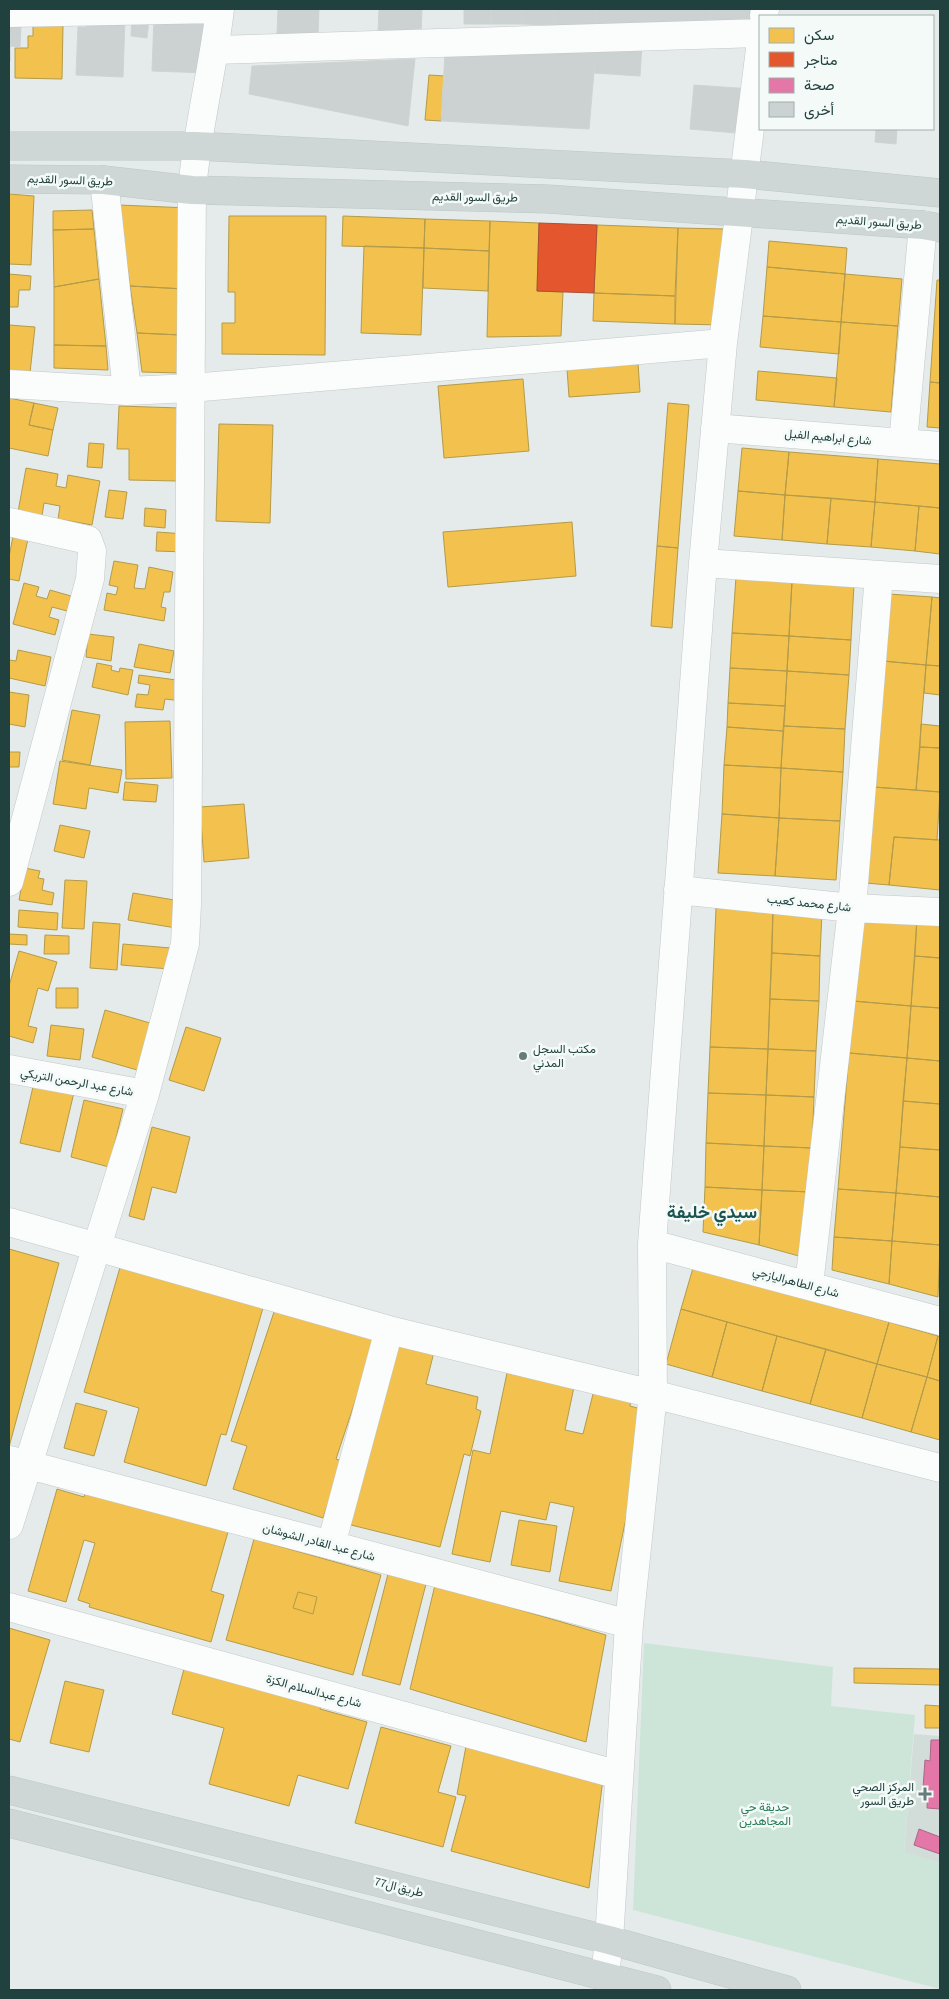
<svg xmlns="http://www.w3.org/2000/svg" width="949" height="1999" font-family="'Source Sans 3',Vazirmatn,sans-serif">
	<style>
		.built { fill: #d2ddda }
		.green { fill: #cde5d9 }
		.homes { fill: #f2c14e; stroke: #b39b49 }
		.shops { fill: #e4572e; stroke: #aa5033 }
		.health { fill: #e377a8; stroke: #a96788 }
		.building { fill: #ccd2d1; stroke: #ced4d3 }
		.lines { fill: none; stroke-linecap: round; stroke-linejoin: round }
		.minor-casing { stroke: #c2c8c7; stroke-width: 29 }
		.major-casing { stroke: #bcc7c6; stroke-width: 29 }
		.minor { stroke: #fbfcfc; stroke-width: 28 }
		.major { stroke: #ced7d6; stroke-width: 28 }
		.poi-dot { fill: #667c7a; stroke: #f3faf8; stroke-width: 2 }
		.labels { text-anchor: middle; stroke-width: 5; stroke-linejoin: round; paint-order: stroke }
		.street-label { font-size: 12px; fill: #21413e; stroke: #f3faf8 }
		.poi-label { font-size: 12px; fill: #21413e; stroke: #f3faf8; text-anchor: start }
		.park-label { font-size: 12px; fill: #277b57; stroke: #f3faf8 }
		.district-label { font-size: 18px; font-weight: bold; fill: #1b5451; stroke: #f3faf8 }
	</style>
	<rect width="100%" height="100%" fill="#e5ebea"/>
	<path class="built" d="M914 1734 940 1736V1863L904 1853Z"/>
	<path class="green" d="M644 1643 833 1667 831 1706 915 1715 904 1852 940 1863V1989L633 1910Z"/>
	<path class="homes" d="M33 24 63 25 62 79 15 78V48H28V36H33Z
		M429 75 445 76 441 121 425 120Z
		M9 194 34 196 31 265 9 264Z
		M119 205 189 208 184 289 130 286Z
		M92 210 94 229 53 230V211Z
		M229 216H326L325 355 222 354V323H235V292H228Z
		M343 216 425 219 424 248 342 246Z
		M425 219 490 221 489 251 424 248Z
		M490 221 539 223 537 291 563 292 561 336 487 337Z
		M597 225 678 228 675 296 594 293Z
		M678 228 726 229 723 325 675 324Z
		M94 229 99 279 54 287 53 230Z
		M769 241 847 248 845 274 767 267Z
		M364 246 424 248 421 335 361 333Z
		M424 248 489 251 488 291 423 288Z
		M767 267 845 274 841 322 763 316Z
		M9 274 31 276 30 290H19L18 307H9Z
		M845 274 902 279 898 326 841 322Z
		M99 279 106 346 54 345V287Z
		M937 280H940V383L930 382Z
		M130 286 184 289 181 335 137 333Z
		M594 293 675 296V324L593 321Z
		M763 316 841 322 839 354 760 347Z
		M841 322 898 326 891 412 834 407Z
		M9 325 35 327 30 373 9 371Z
		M137 333 181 335 180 373 142 372Z
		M54 345 106 346 108 370 54 368Z
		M638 363 640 392 569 397 567 369Z
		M758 371 837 378 834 407 756 400Z
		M523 379 529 451 444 458 438 386Z
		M930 382 940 383V428L927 427Z
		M9 398 34 403 29 425 53 430 48 456 9 448Z
		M34 403 58 408 53 430 29 425Z
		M668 403 689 405 678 548 657 546Z
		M119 406 180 408 178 481 129 480V449H117Z
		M219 424 273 425 270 523 216 521Z
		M89 443 104 444 102 468 87 467Z
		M742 448 789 452 785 495 738 491Z
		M789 452 878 459 875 502 785 495Z
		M878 459 940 464V508L875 502Z
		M26 468 58 474 56 486 66 488 68 475 100 481 92 525 58 519 60 506 44 503 42 516 18 512Z
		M109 490 127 492 123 519 105 517Z
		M738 491 785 495 782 540 734 536Z
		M785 495 831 498 827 544 782 540Z
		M831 498 875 502 871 547 827 544Z
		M875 502 919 506 915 551 871 547Z
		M919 506 940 508V554L915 551Z
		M145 508 166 510 165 528 144 526Z
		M572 522 576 576 448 587 443 532Z
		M14 531 29 534 19 581 9 579V557Z
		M157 532 186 534 185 552 156 551Z
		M657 546 678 548 672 628 651 626Z
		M114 561 138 565 134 588 145 589 149 567 173 572 170 592H164L161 607 166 608 164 621 104 610 107 593 116 595 118 587 109 585Z
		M736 577 792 581 789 636 732 633Z
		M792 581 854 584 851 640 789 636Z
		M24 583 39 587 36 596 47 599 50 590 71 596 67 611 52 607 49 617 59 620 55 635 13 624Z
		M889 594 932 597 926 665 883 661Z
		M932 597 940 598V666L926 665Z
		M732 633 789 636 787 671 730 668Z
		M88 634 114 637 111 661 86 657Z
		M789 636 851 640 849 675 787 671Z
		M139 644 174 651 170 673 134 667Z
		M18 650 51 657 45 686 9 678V660L16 661Z
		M883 661 926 665 916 790 873 787Z
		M97 663 112 666 111 670 119 672 120 668 133 670 128 695 92 687Z
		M926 665 940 666V695L924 693Z
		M730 668 787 671 785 706 728 703Z
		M787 671 849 675 845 729 784 726Z
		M139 675 184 681 182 701 165 699 163 710 135 707 137 694 148 695 150 685 138 683Z
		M9 692 29 695 25 727 9 724Z
		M728 703 785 706 783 731 727 727Z
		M72 710 100 715 90 765 62 760Z
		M170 721 172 778 126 779 125 722Z
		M921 724 940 726V748L920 747Z
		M784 726 845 729 843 772 781 768Z
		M727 727 783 731 781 768 724 765Z
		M920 747 940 748V792L916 790Z
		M9 752H20L19 767H9Z
		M60 761 122 770 118 793 89 788 86 809 53 804Z
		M724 765 781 768 779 818 722 814Z
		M781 768 843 772 840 821 779 818Z
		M125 782 158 785 156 802 123 800Z
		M873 787 940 792 937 840 894 837 889 885 865 883Z
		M244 804 249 858 204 862 200 807Z
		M722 814 779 818 775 876 718 873Z
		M779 818 840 821 836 880 775 876Z
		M60 825 90 831 84 858 54 851Z
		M894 837 940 840V890L889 885Z
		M25 868 40 871 38 878 44 879 42 890 54 893 52 905 19 900Z
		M65 880 87 881 84 929 62 928Z
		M133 893 186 902 182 929 128 920Z
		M716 908 773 910 768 1049 710 1047Z
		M19 910 58 913 57 930 18 927Z
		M773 910 822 912 820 956 772 953Z
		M860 914 917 918 911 1006 853 1001Z
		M917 918 940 920V958L915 956Z
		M93 922 120 924 117 970 90 968Z
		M9 934 27 935V945L9 944Z
		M45 935 69 936V954H44Z
		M123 944 171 948 169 969 121 965Z
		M19 951 57 962 48 991 38 988 28 1026 37 1028 33 1043 9 1036V986Z
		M772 953 820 956 819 1001 770 999Z
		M915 956 940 958V1008L911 1006Z
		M56 988H78V1008H56Z
		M770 999 819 1001 816 1051 768 1049Z
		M853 1001 911 1006 907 1058 849 1053Z
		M911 1006 940 1008V1061L907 1058Z
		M105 1010 157 1025 144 1072 92 1057Z
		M51 1025 84 1029 80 1060 47 1056Z
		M186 1027 221 1038 204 1091 169 1080Z
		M710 1047 768 1049 766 1095 708 1093Z
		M768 1049 816 1051 814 1097 766 1095Z
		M849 1053 907 1058 896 1193 838 1189Z
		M907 1058 940 1061V1104L903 1101Z
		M35 1078 75 1088 60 1152 20 1143Z
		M708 1093 766 1095 764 1146 706 1143Z
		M766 1095 814 1097 812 1148 764 1146Z
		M84 1100 123 1109 109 1167 71 1157Z
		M903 1101 940 1104V1150L900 1147Z
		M152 1127 190 1137 176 1193 152 1187 144 1220 129 1216Z
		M706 1143 764 1146 762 1190 705 1187Z
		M764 1146 812 1148 811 1192 762 1190Z
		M900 1147 940 1150V1197L896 1193Z
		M705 1187 762 1190 759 1245 703 1232Z
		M838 1189 896 1193 892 1241 834 1237Z
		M762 1190 811 1192 806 1258 759 1245Z
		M896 1193 940 1197V1245L892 1241Z
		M834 1237 892 1241 889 1284 832 1270Z
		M892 1241 940 1245 938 1297 889 1284Z
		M9 1249 59 1263 9 1447Z
		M123 1257 263 1308 226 1435 221 1434 206 1486 124 1462 139 1408 84 1392Z
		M693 1268 889 1322 877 1364 681 1309Z
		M276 1306 376 1338 336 1459 342 1461 323 1518 233 1489 247 1446 231 1441Z
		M681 1309 727 1322 712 1377 666 1364Z
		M727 1322 777 1336 762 1391 712 1377Z
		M889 1322 938 1336 927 1377 877 1364Z
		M777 1336 826 1349 810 1404 762 1391Z
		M938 1336 940 1337V1381L927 1377Z
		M394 1338 435 1348 426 1384 478 1397 476 1409 481 1411 470 1456 464 1454 440 1547 347 1524Z
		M826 1349 877 1364 862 1418 810 1404Z
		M877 1364 927 1377 911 1432 862 1418Z
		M507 1373 574 1387 565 1430 583 1434 594 1390 631 1397 630 1406 648 1411 611 1591 559 1581 574 1507 550 1502 546 1520 501 1511 490 1562 452 1554 473 1450 490 1454Z
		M927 1377 940 1381V1440L911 1432Z
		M76 1403 107 1411 94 1456 64 1448Z
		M57 1489 84 1497 86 1489 228 1532 211 1591 224 1595 211 1642 89 1607 90 1604 78 1600 95 1543 84 1540 66 1602 28 1591Z
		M519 1520 557 1526 550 1572 511 1565Z
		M254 1539 381 1575 353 1675 226 1640Z
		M388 1574 426 1584 400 1685 362 1675Z
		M435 1585 606 1635 586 1742 410 1689Z
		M298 1592 317 1597 313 1614 293 1608Z
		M9 1628 50 1640 20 1742 9 1739Z
		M185 1665 322 1702 320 1709 367 1722 348 1789 298 1775 289 1806 209 1784 224 1728 172 1714Z
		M854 1668 940 1669V1685L854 1683Z
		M65 1681 104 1690 89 1752 50 1743Z
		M925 1705 940 1706V1728H925Z
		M381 1727 451 1746 438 1792 456 1797 443 1847 355 1823Z
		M467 1741 603 1779 589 1888 451 1851 466 1796 457 1794Z"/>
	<path class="shops" d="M539 223 597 225 594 293 537 291Z"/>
	<path class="health" d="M931 1740H940V1809L927 1808 928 1788H923L925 1760 930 1761Z
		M919 1829 940 1837V1854L914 1845Z"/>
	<path class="building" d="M278 9H319L318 36 277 35Z
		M379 9H422L421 34 378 33Z
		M464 9H491V24H464Z
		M491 9H522V24H491Z
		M522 9H554V25L522 24Z
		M554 9H597V25H554Z
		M597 9H710V25H597Z
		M710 9H762L760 25H710Z
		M87 17 125 18 123 77 76 75 78 27H87Z
		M154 17 210 19 208 73 152 71Z
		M132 18 149 19 147 38 131 36Z
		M9 26H21L20 47 10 46V61Z
		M642 45 640 76 594 73 596 48Z
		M596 48 589 129 441 121 445 54Z
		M415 59 408 126 249 94 252 66Z
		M694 85 752 89 748 134 690 129Z
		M876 129H897L896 144 875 142Z"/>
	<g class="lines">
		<g class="minor-casing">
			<path id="minor" d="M9 13 220 9
				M764 16 765 9
				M215 50C397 46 578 37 760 33
				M104 180 127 391
				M9 384 127 391 191 388 723 343
				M715 428 940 446
				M903 443 923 225
				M9 522 88 540 92 551 90 579 9 882
				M703 563 940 579
				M678 890 852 908 940 912
				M9 1069 145 1094
				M9 1222 389 1330 653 1394 940 1468
				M652 1244 940 1321
				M809 1285 852 908 879 575
				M10 1460 629 1624
				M9 1525 145 1094 185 944 187 904 192 190C197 129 213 70 220 9
				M331 1545 389 1330
				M9 1607 619 1775
				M605 1976 609 1940 629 1624 653 1394 652 1244 703 563 723 343 760 49"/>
		</g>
		<g class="major-casing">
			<path id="major" d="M9 146H195L745 174 940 193
				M9 179 104 180 192 190 548 199 923 225 940 228
				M9 1790 609 1940 787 1990
				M9 1823 657 1990"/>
		</g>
		<use href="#minor" class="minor"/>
		<use href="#major" class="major"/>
	</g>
	<g class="poi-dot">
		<circle cx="523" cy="1056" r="5"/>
		<path d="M922.5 1786.5h5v5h5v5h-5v5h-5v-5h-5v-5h5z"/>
	</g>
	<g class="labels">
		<g class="street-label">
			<text transform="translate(70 180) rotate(2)" y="4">طريق السور القديم</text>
			<text transform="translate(475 197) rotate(1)" y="4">طريق السور القديم</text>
			<text transform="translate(879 222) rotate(4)" y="4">طريق السور القديم</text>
			<text transform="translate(828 437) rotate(5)" y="4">شارع ابراهيم الفيل</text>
			<text transform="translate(809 903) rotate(6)" y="4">شارع محمد كعيب</text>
			<text transform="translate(77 1082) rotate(10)" y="4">شارع عبد الرحمن التريكي</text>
			<text transform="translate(796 1282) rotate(15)" y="4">شارع الطاهراليازجي</text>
			<text transform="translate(319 1542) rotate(15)" y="4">شارع عبد القادر الشوشان</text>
			<text transform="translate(314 1691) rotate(15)" y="4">شارع عبدالسلام الكزة</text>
			<text transform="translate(399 1887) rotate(14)" y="4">طريق ال77</text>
		</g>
		<g class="poi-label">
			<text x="533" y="1053">مكتب السجل<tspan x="533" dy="14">المدني</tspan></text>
			<text x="914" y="1791" text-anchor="end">المركز الصحي<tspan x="914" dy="14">طريق السور</tspan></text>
		</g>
		<g class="park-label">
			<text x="765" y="1811">حديقة حي<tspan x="765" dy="14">المجاهدين</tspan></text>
		</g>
		<g class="district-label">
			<text x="712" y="1218">سيدي خليفة</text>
		</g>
	</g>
	<rect width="949" height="1999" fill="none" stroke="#21413e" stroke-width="20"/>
	<rect x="759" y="15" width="175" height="115" fill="#f3faf8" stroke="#9fb0ae"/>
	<rect x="769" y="28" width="25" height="15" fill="#f2c14e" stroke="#9fb0ae"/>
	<text x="804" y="40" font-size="15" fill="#21413e">سكن</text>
	<rect x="769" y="52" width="25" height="15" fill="#e4572e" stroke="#9fb0ae"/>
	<text x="804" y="65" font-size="15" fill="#21413e">متاجر</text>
	<rect x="769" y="78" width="25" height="15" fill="#e377a8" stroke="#9fb0ae"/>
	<text x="804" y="90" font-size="15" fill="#21413e">صحة</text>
	<rect x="769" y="102" width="25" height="15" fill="#ccd2d1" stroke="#9fb0ae"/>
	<text x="804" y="115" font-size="15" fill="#21413e">أخرى</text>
</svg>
